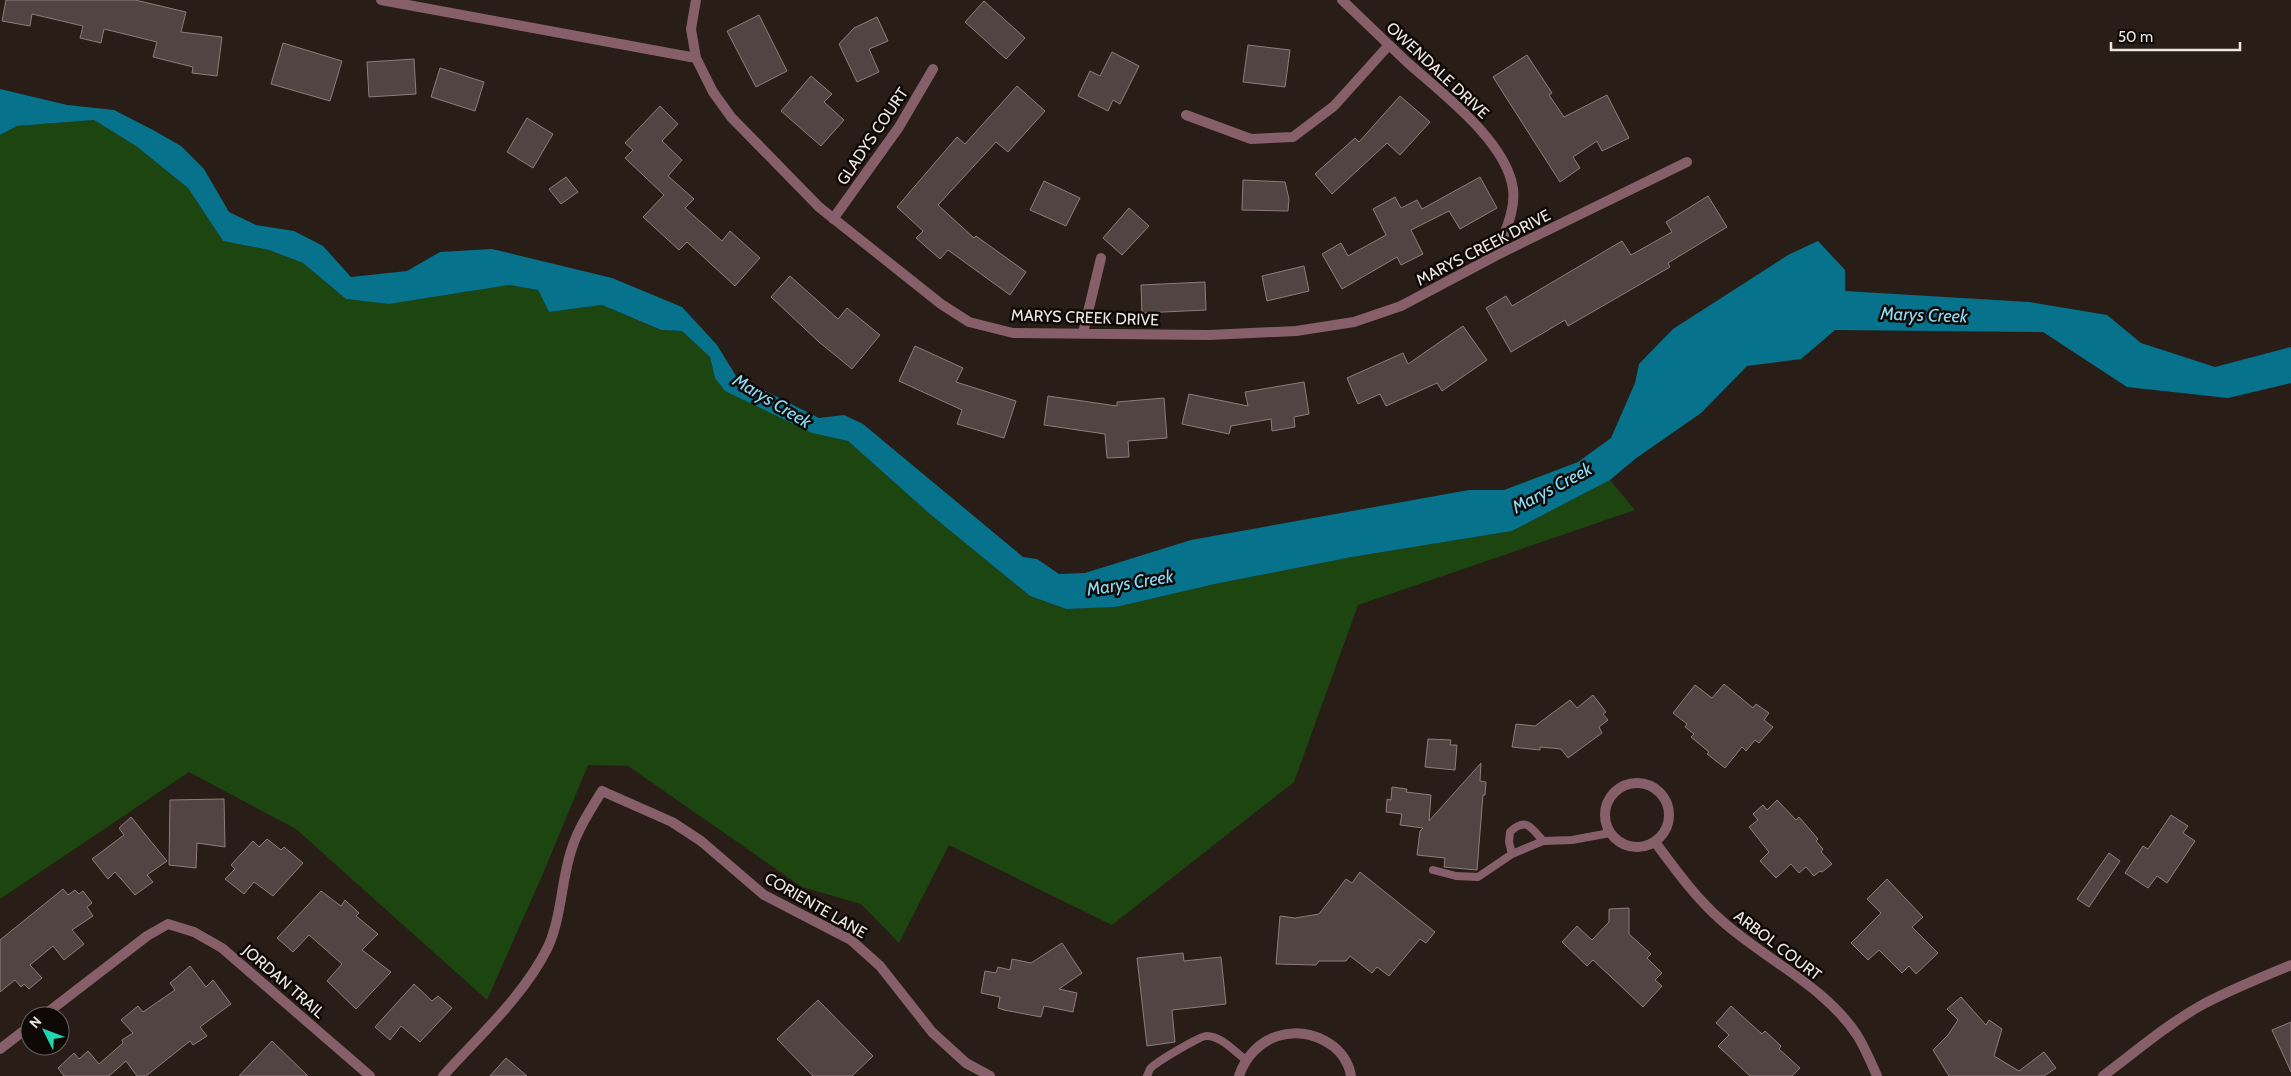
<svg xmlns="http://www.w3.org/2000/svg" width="2291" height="1076" font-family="Cabin,sans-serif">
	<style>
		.green { fill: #1d450f }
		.water { fill: #06728c }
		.building { fill: #534444; stroke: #8d7c7b }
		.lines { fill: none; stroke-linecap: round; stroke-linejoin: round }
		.lane { stroke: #865f6a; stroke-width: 8 }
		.street { stroke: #865f6a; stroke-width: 10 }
		.labels { text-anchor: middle; stroke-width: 5; stroke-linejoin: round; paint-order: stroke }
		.street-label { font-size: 16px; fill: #ede6e1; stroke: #0e0907 }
		.water-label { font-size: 18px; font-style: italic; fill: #8adbf6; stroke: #0e0907 }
	</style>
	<rect width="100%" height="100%" fill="#281e17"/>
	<path class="green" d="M94 120 136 146 188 188 223 241 269 250 303 263 346 299 389 304 509 285 538 290 549 312 602 305 660 330 682 331 710 357 715 378 812 433 848 441 931 515 1030 596 1065 609 1116 607 1215 584 1352 557 1512 531 1610 480 1635 510 1358 605 1294 782 1112 925 949 845 899 943 861 904 802 887 628 766 588 765 545 869 487 1000 296 829 189 772 0 899V135L17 126Z"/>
	<path class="water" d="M0 89 67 105 114 110 153 130 181 146 204 169 229 212 256 225 294 231 323 246 351 277 407 271 440 252 492 249 612 278 682 307 717 345 736 376 819 418 844 415 863 424 1023 557 1037 559 1059 574 1085 573 1191 540 1469 490H1504L1578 462 1611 438 1635 383 1639 364 1673 329 1788 255 1818 241 1845 270V291L2029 302 2107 315 2141 343 2215 367 2291 347V383L2228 398 2127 387 2043 332 1835 330 1801 359 1747 366 1701 413 1635 459 1610 480 1512 531 1352 557 1215 584 1116 607 1066 609 1030 596 931 515 848 441 812 433 725 391 715 378 710 357 682 331 661 330 602 305 549 312 538 290 509 285 389 304 346 299 303 263 269 250 223 241 188 188 136 146 94 120 17 126 0 135Z"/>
	<path class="building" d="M6 0H135L186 12 181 32 222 37 217 76 192 73 193 67 153 57 157 42 104 29 101 43 80 38 83 26 32 14 30 26 2 21Z
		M984 1 1025 38 1006 59 965 22Z
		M759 15 787 71 756 87 727 31Z
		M877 17 888 41 869 49 879 72 857 82 839 44 854 28Z
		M283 43 342 61 330 101 271 84Z
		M1248 45 1290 50 1285 87 1243 82Z
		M1112 52 1139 66 1120 104 1113 100 1108 111 1078 96 1090 71 1100 76Z
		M1527 55 1552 93 1549 95 1564 117 1607 95 1629 138 1602 151 1597 141 1573 157 1580 168 1560 182 1493 77Z
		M414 59 416 94 369 97 367 62Z
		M440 68 484 82 475 111 431 97Z
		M811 76 832 94 824 102 844 120 821 146 781 111Z
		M1017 86 1045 111 1008 152 996 142 938 205 974 238 976 236 1026 272 1010 295 948 250 940 259 916 238 923 231 897 207 957 137 965 144Z
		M1400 96 1430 122 1400 155 1387 143 1332 194 1315 174 1355 138 1359 142Z
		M660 106 678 124 662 141 682 160 668 176 694 199 685 208 722 241 730 231 760 258 735 286 687 242 679 250 643 217 664 195 625 158 633 150 625 143Z
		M527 118 553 134 533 168 507 152Z
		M566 177 578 192 561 204 549 189Z
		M1480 177 1497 208 1460 229 1449 211 1411 230 1423 254 1401 265 1397 257 1342 289 1322 254 1341 243 1348 256 1386 235 1373 209 1395 197 1401 208 1417 200 1422 209Z
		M1243 180 1285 182 1289 199 1288 211 1242 210Z
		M1044 181 1080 198 1066 226 1030 210Z
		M1708 196 1727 227 1668 263 1670 267 1568 326 1565 320 1511 352 1486 308 1506 296 1512 306 1622 241 1631 255 1672 232 1666 222Z
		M1129 208 1149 226 1122 255 1103 238Z
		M1304 266 1309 291 1267 301 1262 276Z
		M790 276 838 319 847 308 880 335 852 369 819 342 771 297Z
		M1205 282 1206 310 1142 313 1141 285Z
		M1463 326 1487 360 1442 391 1437 383 1386 406 1380 394 1358 404 1347 378 1403 353 1408 364Z
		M915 346 963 368 956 382 1016 401 1004 438 957 424 962 410 899 381Z
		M1304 382 1309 414 1294 417 1295 427 1272 431 1271 419 1231 426 1229 434 1182 424 1189 394 1248 406 1245 392Z
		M1048 396 1117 406V402L1164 398 1167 438 1128 441 1129 457 1107 458 1105 434 1044 425Z
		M1724 684 1753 708 1756 704 1769 713 1764 720 1773 727 1759 743 1755 740 1746 751 1742 747 1725 768 1707 754 1709 752 1691 737 1694 734 1685 727 1687 724 1673 713 1695 685 1712 698Z
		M1593 695 1606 712 1603 714 1608 720 1599 727 1602 733 1568 758 1561 749 1540 747V750L1512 747 1516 724 1535 726 1570 700 1577 708Z
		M1428 739 1451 740 1450 745H1457L1455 770 1425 767Z
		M1481 763 1480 781 1486 782 1485 795H1483L1477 870 1444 867 1445 858 1417 855 1420 831 1423 828 1400 825 1402 814 1386 812 1387 799 1391 800 1392 787 1407 789 1406 792 1431 795 1429 821Z
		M224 799 225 847 197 843 196 868 169 865 170 800Z
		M1777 800 1796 820 1799 817 1818 839 1816 841 1823 849 1821 852 1832 864 1822 872 1820 871 1814 876 1806 867 1799 873 1791 864 1776 878 1760 861 1769 852 1749 827 1758 820 1753 814 1763 805 1767 810Z
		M2171 815 2188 826 2183 833 2195 841 2167 883 2157 876 2148 888 2125 873 2143 846 2148 849Z
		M131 817 167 861 147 875 153 882 135 895 115 872 108 879 92 859 124 835 119 828Z
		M267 839 281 850 284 847 303 863 273 896 254 882 244 894 225 879 235 869 231 865 253 841 259 847Z
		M2109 853 2120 861 2089 907 2077 899Z
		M1360 872 1435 932 1426 943 1420 939 1389 976 1377 967 1372 973 1350 956 1346 961H1319L1316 965 1276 964 1280 916 1295 918 1319 914 1346 879 1352 883Z
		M1887 879 1923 917 1912 927 1938 953 1916 974 1909 966 1902 973 1879 950 1868 960 1851 943 1881 913 1867 899Z
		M63 889 68 895 75 890 79 894 83 891 92 903 87 907 93 916 72 930 84 944 64 960 53 946 30 965 42 978 29 989 24 984 21 987 15 980 0 992V940Z
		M321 891 341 906 345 900 359 913 356 916 378 934 362 950 391 972 356 1009 327 981 342 964 309 935 293 952 277 938Z
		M1629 908V934L1651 954 1647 958 1662 973 1655 980 1662 986 1643 1007 1593 960 1587 966 1562 942 1577 926 1592 940 1609 922V909Z
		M1062 943 1082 973 1059 989 1077 993 1073 1012 1044 1006 1041 1017 1004 1010 998 1008 1000 997 981 993 985 971 996 973 998 967 1010 970 1012 959 1031 963Z
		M1183 953 1184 961 1221 957 1226 1004 1172 1010 1175 1042 1147 1046 1137 958Z
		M190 966 206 987 213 980 231 1004 200 1027 207 1036 193 1045 190 1041 146 1076H137L126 1061 109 1076H64L58 1068 74 1053 79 1059 88 1051 99 1064 123 1043 122 1040 133 1033 121 1020 138 1006 143 1012 175 990 170 983Z
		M414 984 432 1001 438 996 452 1008 420 1042 401 1026 390 1040 375 1027Z
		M1961 997 1986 1025 1989 1020 2002 1029 1994 1056 2019 1071 2044 1052 2056 1068 2044 1076H1949L1933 1050 1948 1035 1958 1020 1947 1009Z
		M818 1000 873 1056 852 1076H813L777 1039Z
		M1731 1006 1762 1034 1765 1031 1781 1046 1779 1049 1800 1068 1792 1076H1750L1718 1046 1729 1035 1716 1023Z
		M2291 1022V1072L2272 1030Z
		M272 1041 308 1076H239Z
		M506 1058 527 1076H490Z"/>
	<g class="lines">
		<path class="lane" d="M1512 854 1509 842 1510 832C1526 817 1531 827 1543 841
			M1433 870 1456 876 1478 877 1512 854 1543 841 1572 840 1610 833
			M1147 1076C1148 1074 1149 1071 1150 1069 1153 1064 1201 1035 1207 1036 1221 1036 1235 1052 1246 1060"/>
		<path class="street" d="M381 0 696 58
			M696 0 691 29 696 58 713 92 731 117 819 207 941 304 969 322 1013 333 1209 335 1296 331 1354 322 1401 306 1497 255 1687 162
			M1342 0C1364 21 1386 42 1408 63 1442 93 1507 142 1513 189 1516 211 1503 235 1497 255
			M1186 115 1251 139 1293 137 1334 106 1389 45
			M833 219 899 127 933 69
			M1083 333 1101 258
			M1605 815a32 32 0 1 1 64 0a32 32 0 1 1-64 0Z
			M1655 842C1675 869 1695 897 1721 920 1764 959 1824 985 1857 1035 1865 1048 1871 1062 1877 1076
			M43 1016 147 936 168 924 194 932 222 948 370 1076
			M0 1049 30 1026
			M443 1076C479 1036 524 996 548 947 562 916 561 880 572 848 579 827 591 809 602 791L672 822 701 841 764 895 851 940 880 966 932 1032 966 1063 990 1076
			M1239 1076C1252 1036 1296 1021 1330 1044 1341 1051 1349 1063 1351 1076
			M2103 1076C2135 1052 2165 1026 2200 1006 2229 990 2260 978 2291 965"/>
	</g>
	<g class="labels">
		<g class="street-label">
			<text transform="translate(1438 70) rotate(43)" y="6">OWENDALE DRIVE</text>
			<text transform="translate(872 136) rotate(-56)" y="6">GLADYS COURT</text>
			<text transform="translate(1483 247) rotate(-27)" y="6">MARYS CREEK DRIVE</text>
			<text transform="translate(1085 317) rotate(2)" y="6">MARYS CREEK DRIVE</text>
			<text transform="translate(816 905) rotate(30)" y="6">CORIENTE LANE</text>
			<text transform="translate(1778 945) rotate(37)" y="6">ARBOL COURT</text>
			<text transform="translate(284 981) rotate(41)" y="6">JORDAN TRAIL</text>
		</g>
		<g class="water-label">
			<text transform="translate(1924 315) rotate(2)" y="6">Marys Creek</text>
			<text transform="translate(772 401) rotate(31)" y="6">Marys Creek</text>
			<text transform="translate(1552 488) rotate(-28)" y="6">Marys Creek</text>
			<text transform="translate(1130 583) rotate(-9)" y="6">Marys Creek</text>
		</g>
	</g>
	<g transform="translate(45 1031) rotate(312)"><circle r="24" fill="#0e0907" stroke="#67615e"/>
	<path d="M0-4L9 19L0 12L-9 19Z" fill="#22d5af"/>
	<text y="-8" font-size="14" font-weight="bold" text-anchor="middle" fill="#ede6e1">N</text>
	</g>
	<path d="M2111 42v8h129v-8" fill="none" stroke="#ede6e1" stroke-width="2.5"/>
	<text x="2118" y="42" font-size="15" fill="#ede6e1" stroke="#0e0907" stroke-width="4" paint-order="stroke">50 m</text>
</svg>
